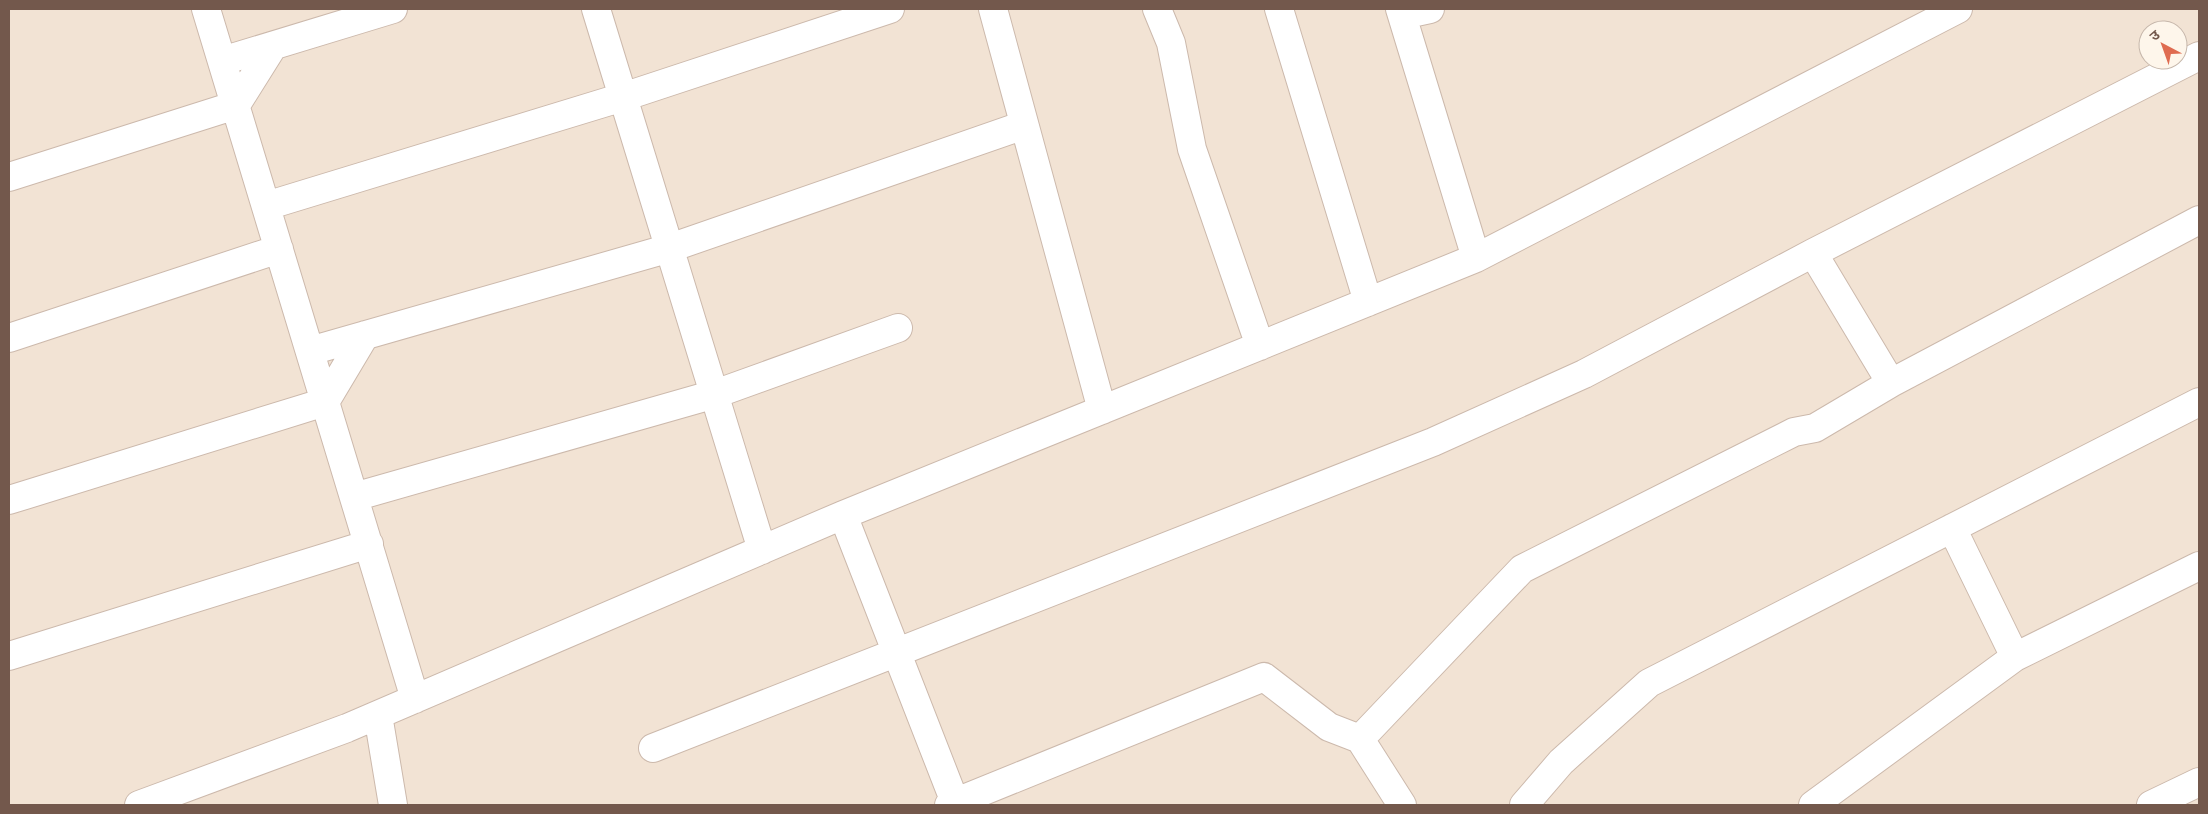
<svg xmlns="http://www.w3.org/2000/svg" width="2208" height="814" font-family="'Exo 2','Noto Sans Devanagari',sans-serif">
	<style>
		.residential { fill: #f2e3d4; fill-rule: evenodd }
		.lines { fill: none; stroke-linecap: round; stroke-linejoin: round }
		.street-casing { stroke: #ccb9ac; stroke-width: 30 }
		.street { stroke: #fff; stroke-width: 28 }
	</style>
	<rect width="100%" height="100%" fill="#fbf2e5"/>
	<path class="residential" d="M9 9H2199V805H9ZM2148 30H2178V60H2148Z"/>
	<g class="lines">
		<g class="street-casing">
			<path id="street" d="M206 9 415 699
				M596 9 762 550
				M993 9 1102 410
				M1157 9 1171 43 1192 149 1260 346
				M1279 9 1368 302
				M1400 9 1476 258
				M1402 15 1430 9
				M222 61 393 9
				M9 177 236 105 273 46
				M266 206 623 97 890 9
				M1813 253 1891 383
				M9 338 279 249
				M310 351 670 248 1024 125
				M354 497 715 394 898 328
				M9 500 325 402 365 335
				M843 515 956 805
				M1952 528 2015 657
				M9 656 369 544
				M378 715 393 805
				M1360 739 1522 569 1794 432 1815 428 1891 383 2199 220
				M653 748 1433 442 1584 374 1813 253 2199 56
				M139 805 347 728 843 515 1476 258 1958 9
				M949 805 1264 677 1329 727 1360 739 1402 805
				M1524 805 1561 762 1649 683 2199 402
				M1813 805 2015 657 2199 566
				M2151 805 2199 782"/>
		</g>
		<use href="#street" class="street"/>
	</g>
	<rect width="2208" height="814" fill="none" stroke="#73584c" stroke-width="20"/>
	<g transform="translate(2163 45) rotate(319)"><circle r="24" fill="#fef6eb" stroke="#c6b7ab"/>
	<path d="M0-4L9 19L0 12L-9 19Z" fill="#df6b50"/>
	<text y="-8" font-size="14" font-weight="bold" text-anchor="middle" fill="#73584c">उ</text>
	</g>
</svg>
